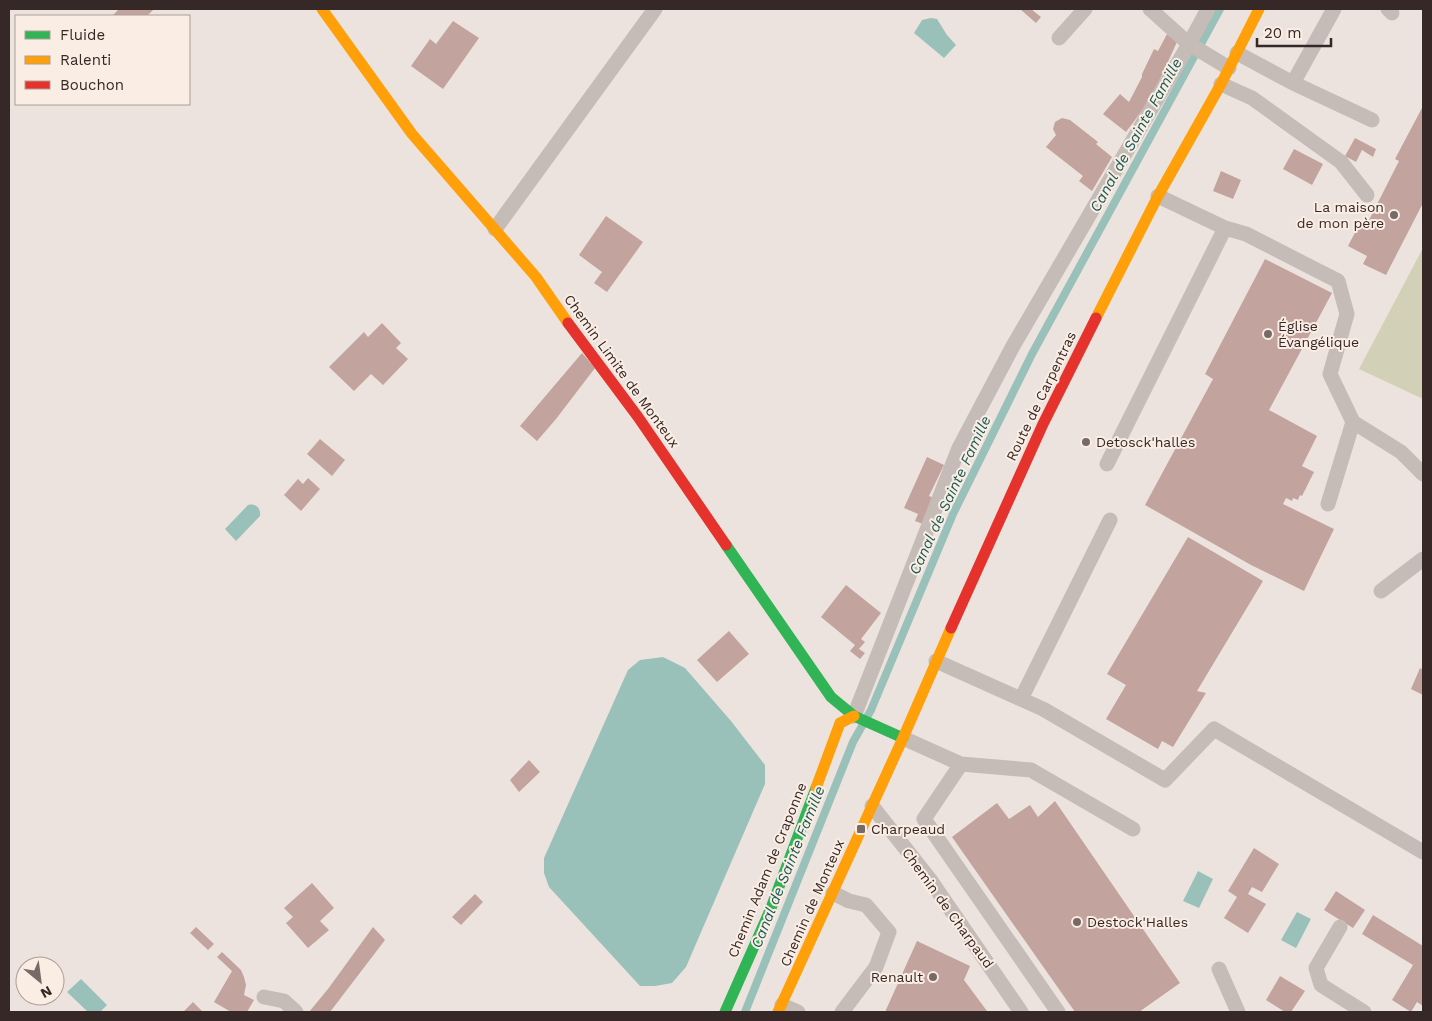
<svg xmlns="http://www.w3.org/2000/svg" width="1432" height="1021" font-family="'Work Sans',sans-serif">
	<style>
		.green { fill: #d2d1b7 }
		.water { fill: #99c1ba }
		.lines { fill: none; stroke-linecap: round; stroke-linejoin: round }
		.stream { stroke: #99c1ba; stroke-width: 8 }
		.building { fill: #c2a39e }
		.lane { stroke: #c6bcb7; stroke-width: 15 }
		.fast { stroke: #30b455; stroke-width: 11 }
		.slow { stroke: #ff9f0a; stroke-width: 11 }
		.jam { stroke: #e5322d; stroke-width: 11 }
		.poi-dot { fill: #766966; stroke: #faede4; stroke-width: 2 }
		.labels { text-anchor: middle; stroke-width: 4; stroke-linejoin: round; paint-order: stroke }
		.poi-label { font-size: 14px; fill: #362826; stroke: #faede4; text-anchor: start }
		.street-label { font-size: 14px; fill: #362826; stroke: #faede4 }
		.water-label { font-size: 15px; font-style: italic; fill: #185a54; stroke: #faede4 }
	</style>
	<rect width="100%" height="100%" fill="#ede3de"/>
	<path class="green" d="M1423 248V399L1359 369Z"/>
	<path class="water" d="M931 18 937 19 947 35 956 45 944 58 914 33 922 20Z
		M248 505C256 503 261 508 260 516L236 541 225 529Z
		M663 657 685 668 731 721 765 765V784L686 967 672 983 655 986H640L549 887 544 873V858L628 670 640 660Z
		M1198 871 1213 879 1199 908 1183 901Z
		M1297 912 1311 919 1296 948 1281 940Z
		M81 979 107 1005 100 1012H88L67 992Z"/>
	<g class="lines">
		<path class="stream" d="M745 1012 853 742 871 710 953 514 1032 354 1220 9"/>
	</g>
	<path class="building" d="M119 9H154L147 16H112Z
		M1020 9H1031L1041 17 1036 23Z
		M453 21 479 38 443 89 411 66 430 39 436 44Z
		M1167 34 1177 42 1144 114 1141 112 1126 132 1103 114 1120 94 1129 102 1142 77V74L1154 49 1158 51Z
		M1423 106V203L1386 275 1363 264 1367 256 1348 246 1359 225 1365 228 1399 161 1395 159Z
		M1062 118 1070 120 1098 142 1096 144 1112 157 1092 191 1079 181 1083 176 1046 147 1056 135 1053 129 1055 122Z
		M1355 138 1376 149 1373 157 1362 150 1356 162 1345 156Z
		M1294 149 1323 164 1312 185 1283 169Z
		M1221 171 1241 180 1233 199 1213 191Z
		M606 216 643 242 607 292 594 283 602 272 579 255Z
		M1265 259 1332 293 1269 410 1317 436 1302 466 1314 472 1302 496 1300 495 1298 500 1293 498 1292 501 1286 498 1283 504 1334 529 1304 591 1251 565 1145 505 1213 379 1205 374Z
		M382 323 401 343 396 348 408 359 383 385 371 374 354 391 329 367 364 332 368 337Z
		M582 353 595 368 556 419 537 441 520 426Z
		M320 439 345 460 332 476 307 454Z
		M927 457 944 465 929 496 934 498 923 524 915 521 918 514 904 508Z
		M308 478 320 489 301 511 284 495 298 479 303 484Z
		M1188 537 1263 581 1197 691 1206 693 1173 747 1162 741 1158 749 1106 719 1126 685 1107 674Z
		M846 585 881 613 861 639 865 642 859 649 865 653 860 659 850 651 855 645 821 617Z
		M729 631 749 654 717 682 697 660Z
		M1420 668 1423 670V695L1411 689Z
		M529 760 540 772 519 792 510 780Z
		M1055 801 1180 983 1139 1012H1075L952 837 997 803 1009 819 1030 805 1038 817Z
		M1254 848 1279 864 1262 892 1252 887 1248 894 1266 904 1248 933 1224 918 1237 897 1228 891Z
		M312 883 334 908 320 921 329 930 308 948 286 923 293 917 284 908Z
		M1336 891 1365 910 1353 928 1324 910Z
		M475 894 483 902 461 925 452 917Z
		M1373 915 1423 946V1006L1417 1002 1411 1012 1392 1000 1413 965 1362 934Z
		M196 927 214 944 208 950 190 933Z
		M373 927 385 940 330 1012H309L328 989Z
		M917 941 970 966 964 980 987 1011 986 1012H885Z
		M222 952 241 970 244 977 246 985 244 995 254 1000 247 1012H231L214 1002 232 971 217 957Z
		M1280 976 1305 991 1291 1012H1285L1266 1000Z
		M193 1002 203 1012H183Z"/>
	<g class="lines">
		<path class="lane" d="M1150 9 1189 44 1229 68
			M1388 9 1392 13
			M1059 38 1085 9
			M1237 53 1293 83 1372 120
			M1293 83 1334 9
			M1221 84 1252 98 1341 162 1367 195
			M1158 196 1225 228 1246 234 1338 281 1347 314 1330 374 1353 422 1328 504
			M495 229 655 9
			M1353 422 1401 452 1423 474
			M1107 464 1225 228
			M1381 591 1423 559
			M936 661 1043 709 1165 780 1214 729 1423 852
			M1021 699 1110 520
			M854 716 959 448 1013 346 1189 44 1208 9
			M903 738 961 764 1031 770 1133 829
			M961 764 924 819 1058 1012
			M872 806 931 881 1021 1012
			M833 893 849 901 866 905 889 932 876 967 842 1012
			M1340 927 1316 968 1321 985 1364 1012
			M1219 969 1238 1012
			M264 997 284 1001 296 1012
			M782 1005 798 1012"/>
		<path class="fast" d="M726 545 831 697 854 716 903 738
			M725 1012 771 908 816 788"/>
		<path class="slow" d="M322 9 412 134 536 277 568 323
			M1096 318 1158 196 1221 84 1259 9
			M816 788 840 723 854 716
			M778 1012 903 738 951 628"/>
		<path class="jam" d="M568 323 638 417 726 545
			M951 628 1043 424 1096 318"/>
	</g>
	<g class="poi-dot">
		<circle cx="1394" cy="215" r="5"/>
		<circle cx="1268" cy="334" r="5"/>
		<circle cx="1086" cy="442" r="5"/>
		<rect x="856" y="824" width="10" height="10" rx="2.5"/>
		<circle cx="1077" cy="922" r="5"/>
		<circle cx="933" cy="977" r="5"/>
	</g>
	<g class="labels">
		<g class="poi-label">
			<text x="1384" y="212" text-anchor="end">La maison<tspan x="1384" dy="16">de mon père</tspan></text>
			<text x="1278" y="331">Église<tspan x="1278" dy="16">Évangélique</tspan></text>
			<text x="1096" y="447">Detosck'halles</text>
			<text x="871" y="834">Charpeaud</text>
			<text x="1087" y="927">Destock'Halles</text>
			<text x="923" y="982" text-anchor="end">Renault</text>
		</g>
		<g class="street-label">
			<text transform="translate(622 371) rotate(54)" y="5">Chemin Limite de Monteux</text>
			<text transform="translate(1041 396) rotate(-64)" y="5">Route de Carpentras</text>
			<text transform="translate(767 870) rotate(-68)" y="5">Chemin Adam de Craponne</text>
			<text transform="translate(812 903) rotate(-66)" y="5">Chemin de Monteux</text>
			<text transform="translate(948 908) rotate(54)" y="5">Chemin de Charpaud</text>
		</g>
		<g class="water-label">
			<text transform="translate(1136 135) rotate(-61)" y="5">Canal de Sainte Famille</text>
			<text transform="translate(950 495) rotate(-65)" y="5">Canal de Sainte Famille</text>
			<text transform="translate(788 867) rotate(-68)" y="5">Canal de Sainte Famille</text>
		</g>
	</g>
	<rect width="1432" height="1021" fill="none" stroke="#362826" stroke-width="20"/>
	<rect x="15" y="15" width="175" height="90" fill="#faede4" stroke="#ac9e98"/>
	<rect x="25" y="31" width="25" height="8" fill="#30b455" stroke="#ac9e98"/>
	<text x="60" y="40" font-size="15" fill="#362826">Fluide</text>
	<rect x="25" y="56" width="25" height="8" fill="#ff9f0a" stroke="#ac9e98"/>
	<text x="60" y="65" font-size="15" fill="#362826">Ralenti</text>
	<rect x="25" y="81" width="25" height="8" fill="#e5322d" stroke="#ac9e98"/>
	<text x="60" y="90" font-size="15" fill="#362826">Bouchon</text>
	<g transform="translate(40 981) rotate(151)"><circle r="24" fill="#faede4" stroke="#ac9e98"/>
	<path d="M0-4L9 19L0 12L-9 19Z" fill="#766966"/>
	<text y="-8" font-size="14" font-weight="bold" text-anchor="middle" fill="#362826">N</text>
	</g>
	<path d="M1257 38v8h74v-8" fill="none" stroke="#362826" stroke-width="2.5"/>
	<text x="1264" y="38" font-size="15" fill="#362826" stroke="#faede4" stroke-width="4" paint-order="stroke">20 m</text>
</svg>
